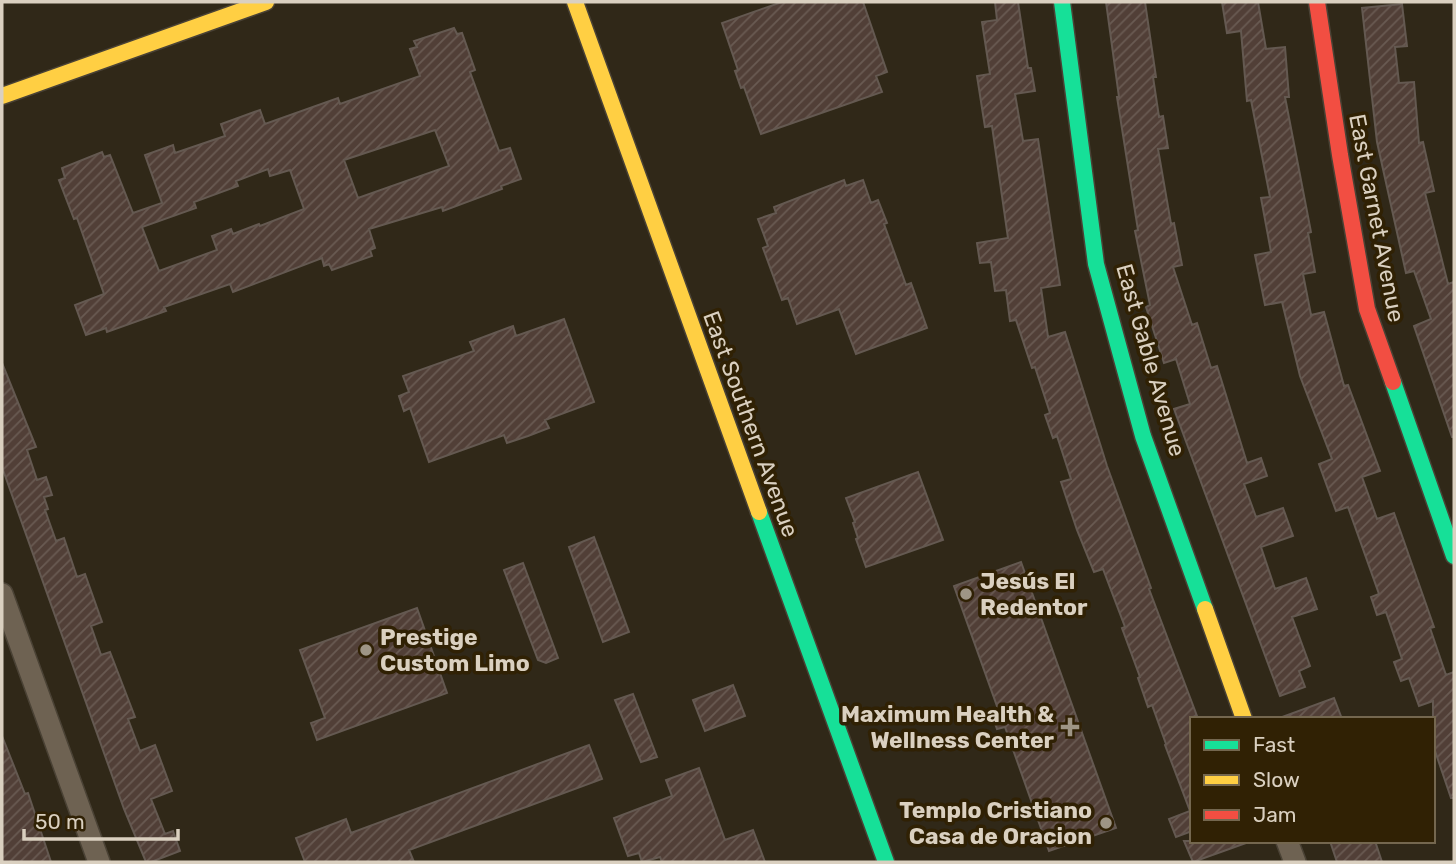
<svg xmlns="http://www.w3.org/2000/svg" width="1456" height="864" font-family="Rubik,sans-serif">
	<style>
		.building { fill: url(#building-hatch); stroke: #645951; stroke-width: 2; fill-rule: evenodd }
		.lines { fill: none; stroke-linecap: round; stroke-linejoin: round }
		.street-casing { stroke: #4a4235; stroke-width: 24 }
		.fast-casing { stroke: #4a4235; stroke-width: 19 }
		.slow-casing { stroke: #4a4235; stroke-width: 19 }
		.jam-casing { stroke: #4a4235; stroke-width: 19 }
		.street { stroke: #6e6252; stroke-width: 21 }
		.fast { stroke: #16e098; stroke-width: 16 }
		.slow { stroke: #ffcf43; stroke-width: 16 }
		.jam { stroke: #f24e42; stroke-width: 16 }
		.poi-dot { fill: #9e9585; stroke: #302104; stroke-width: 2.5 }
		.labels { text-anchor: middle; stroke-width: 7; stroke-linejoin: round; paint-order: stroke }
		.street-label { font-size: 23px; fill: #dad0c0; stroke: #302104 }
		.poi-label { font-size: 23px; font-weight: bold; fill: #dad0c0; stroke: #302104; text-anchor: start }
	</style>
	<defs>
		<pattern id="building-hatch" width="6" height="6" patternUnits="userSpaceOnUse" patternTransform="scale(1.75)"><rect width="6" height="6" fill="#513f37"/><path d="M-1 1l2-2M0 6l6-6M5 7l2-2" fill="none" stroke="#695a52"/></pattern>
	</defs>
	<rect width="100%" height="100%" fill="#302818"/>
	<path class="building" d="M782 2H863L887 72 876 76 882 92 761 134 744 87 741 88 735 71 738 70 722 23Z
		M995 2H1018L1028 68H1031L1035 91 1015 94 1023 141 1038 139 1060 285 1041 288 1048 337 1065 332 1107 466 1151 588 1149 589 1197 716 1192 717V831L1176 837 1169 819 1190 811 1165 745 1166 744 1152 705 1148 707 1138 678 1140 677 1122 628 1125 627 1103 569 1094 572 1077 530 1061 482 1071 479 1057 436 1053 438 1045 415 1050 413 1035 367 1032 368 1016 320 1010 321 1006 290 995 291 991 262 980 263 977 243 1008 238 992 126 985 127 977 76 990 74 982 22 997 20Z
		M1106 2H1145L1156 77H1153L1159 117 1163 116 1168 148 1158 149 1171 224 1174 223 1182 265 1173 267 1192 325 1197 323 1211 368 1217 366 1247 463 1261 458 1267 476 1244 484 1256 517 1283 508 1293 536 1261 547 1275 589 1306 578 1317 609 1292 617 1310 666 1299 671 1305 687 1280 696 1174 409 1190 404 1176 359 1164 363 1146 307 1150 305 1135 231 1138 230 1117 97H1119Z
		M1222 2H1258L1266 49 1285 47 1289 97H1285L1311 232 1308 233 1315 272 1303 274 1311 315 1324 312 1344 386 1348 385 1380 471 1362 477 1377 519 1394 513 1434 627 1430 628 1446 675 1454 672V798H1451L1433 745V701L1419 706 1409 678 1401 681 1394 662 1402 659 1386 612 1377 615 1371 597 1379 594 1348 507 1336 511 1319 464 1332 459 1300 376 1282 302 1265 305 1255 255 1271 252 1261 198 1270 197 1251 100 1247 101 1241 31 1227 33Z
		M1402 4 1407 46 1395 47 1399 83 1414 82 1419 143 1423 142 1434 191 1425 193 1448 284 1454 282V437H1452L1414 326 1431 319 1414 271 1406 273 1377 142 1362 8Z
		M454 28 457 34 462 33 475 70 470 72 499 151 510 148 521 179 501 186 502 189 443 211 442 207 369 229 375 248 370 250 372 256 332 270 329 264 324 266 322 258 233 292 230 284 164 307 166 311 107 332 106 328 86 335 75 305 104 294 77 218 74 219 59 180 65 178 62 168 102 152 104 157 110 155 133 213 162 203 145 155 173 145 175 153 225 136 221 124 260 110 265 124 338 98 340 104 420 76 410 49 417 47 414 41ZM435 130 449 166 358 198 344 160ZM268 169 270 176 290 170 304 209 260 226 259 224 233 234 231 229 212 236 217 250 159 271 142 227 196 208 194 202 238 186 236 181Z
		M844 180 846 186 863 180 871 203 878 200 887 223 884 224 906 285 911 283 927 328 856 354 839 309 797 324 788 298 782 300 763 248 768 246 758 219 776 213 774 207Z
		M564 319 594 402 545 420 549 428 528 436 507 443 504 435 429 462 410 408 404 411 399 396 409 392 403 376 474 351 470 342 513 326 516 336Z
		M2 363 36 447 27 450 37 480 46 477 52 495 44 497 48 509 45 510 56 541 64 538 77 577 85 574 102 622 91 626 101 655 110 652 135 717 128 719 140 751 155 745 172 791 151 799 165 834 173 831 180 851 151 862H146L124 809 2 467Z
		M918 472 943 540 866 567 856 539 858 538 853 523 855 522 846 498Z
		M594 537 629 632 603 642 569 547Z
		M1021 562 1116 828 1049 851 1005 727 997 729 991 712 998 709 954 586Z
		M523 563 558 658 546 663 538 660 504 570Z
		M417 608 447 693 317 740 311 723 325 718 300 650Z
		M733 685 745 716 705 731 693 700Z
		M633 694 657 757 641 762 615 700Z
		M1334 698 1342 719H1283L1282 717Z
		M2 736 25 794 28 793 51 862H2Z
		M589 745 602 779 409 850 414 862H305L296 838 346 819 351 833Z
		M699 768 725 840 753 830 765 862H662L660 857 642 862 639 853 628 856 614 818 672 796 666 780Z
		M1184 841H1246V843L1193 862Z
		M1330 841H1375L1382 862H1337Z"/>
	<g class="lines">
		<g class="street-casing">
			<path id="street" d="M2 594 99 862
				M1287 841 1295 862"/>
		</g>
		<g class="fast-casing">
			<path id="fast" d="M1062 2 1096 264 1143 436 1205 609
				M1393 382 1454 556
				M759 512 886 862"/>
		</g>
		<g class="slow-casing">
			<path id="slow" d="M575 2 759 512
				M2 96 266 2
				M1205 609 1244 719"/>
		</g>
		<g class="jam-casing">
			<path id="jam" d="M1317 2 1340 155 1367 309 1393 382"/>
		</g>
		<use href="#street" class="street"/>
		<use href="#fast" class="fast"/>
		<use href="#slow" class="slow"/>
		<use href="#jam" class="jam"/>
	</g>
	<g class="poi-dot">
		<circle cx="966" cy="594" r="7"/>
		<circle cx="366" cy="650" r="7"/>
		<path d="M1066.5 716.5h7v7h7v7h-7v7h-7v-7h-7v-7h7z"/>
		<circle cx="1106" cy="823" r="7"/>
	</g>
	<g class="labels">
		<g class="street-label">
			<text transform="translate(1377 218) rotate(79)" y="8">East Garnet Avenue</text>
			<text transform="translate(1151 360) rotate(74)" y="8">East Gable Avenue</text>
			<text transform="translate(751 424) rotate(70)" y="8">East Southern Avenue</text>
		</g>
		<g class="poi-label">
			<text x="980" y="589">Jesús El<tspan x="980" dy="26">Redentor</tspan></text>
			<text x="380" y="645">Prestige<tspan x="380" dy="26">Custom Limo</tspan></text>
			<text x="1054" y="722" text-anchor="end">Maximum Health &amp;<tspan x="1054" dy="26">Wellness Center</tspan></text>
			<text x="1092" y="818" text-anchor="end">Templo Cristiano<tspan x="1092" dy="26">Casa de Oracion</tspan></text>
		</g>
	</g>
	<rect width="1456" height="864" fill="none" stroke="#dad0c0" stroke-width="7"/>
	<rect x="1190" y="717" width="245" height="126" fill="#302104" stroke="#74674f" stroke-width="2"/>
	<rect x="1204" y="740" width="35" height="10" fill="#16e098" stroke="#74674f" stroke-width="2"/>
	<text x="1253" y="752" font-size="21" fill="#dad0c0">Fast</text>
	<rect x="1204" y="775" width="35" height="10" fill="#ffcf43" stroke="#74674f" stroke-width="2"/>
	<text x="1253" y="787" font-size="21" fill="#dad0c0">Slow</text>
	<rect x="1204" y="810" width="35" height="10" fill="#f24e42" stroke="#74674f" stroke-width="2"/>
	<text x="1253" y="822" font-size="21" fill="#dad0c0">Jam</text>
	<path d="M24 829v10h154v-10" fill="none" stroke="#dad0c0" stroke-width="3.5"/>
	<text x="35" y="829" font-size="21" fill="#dad0c0" stroke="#302104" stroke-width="5" paint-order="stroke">50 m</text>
</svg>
